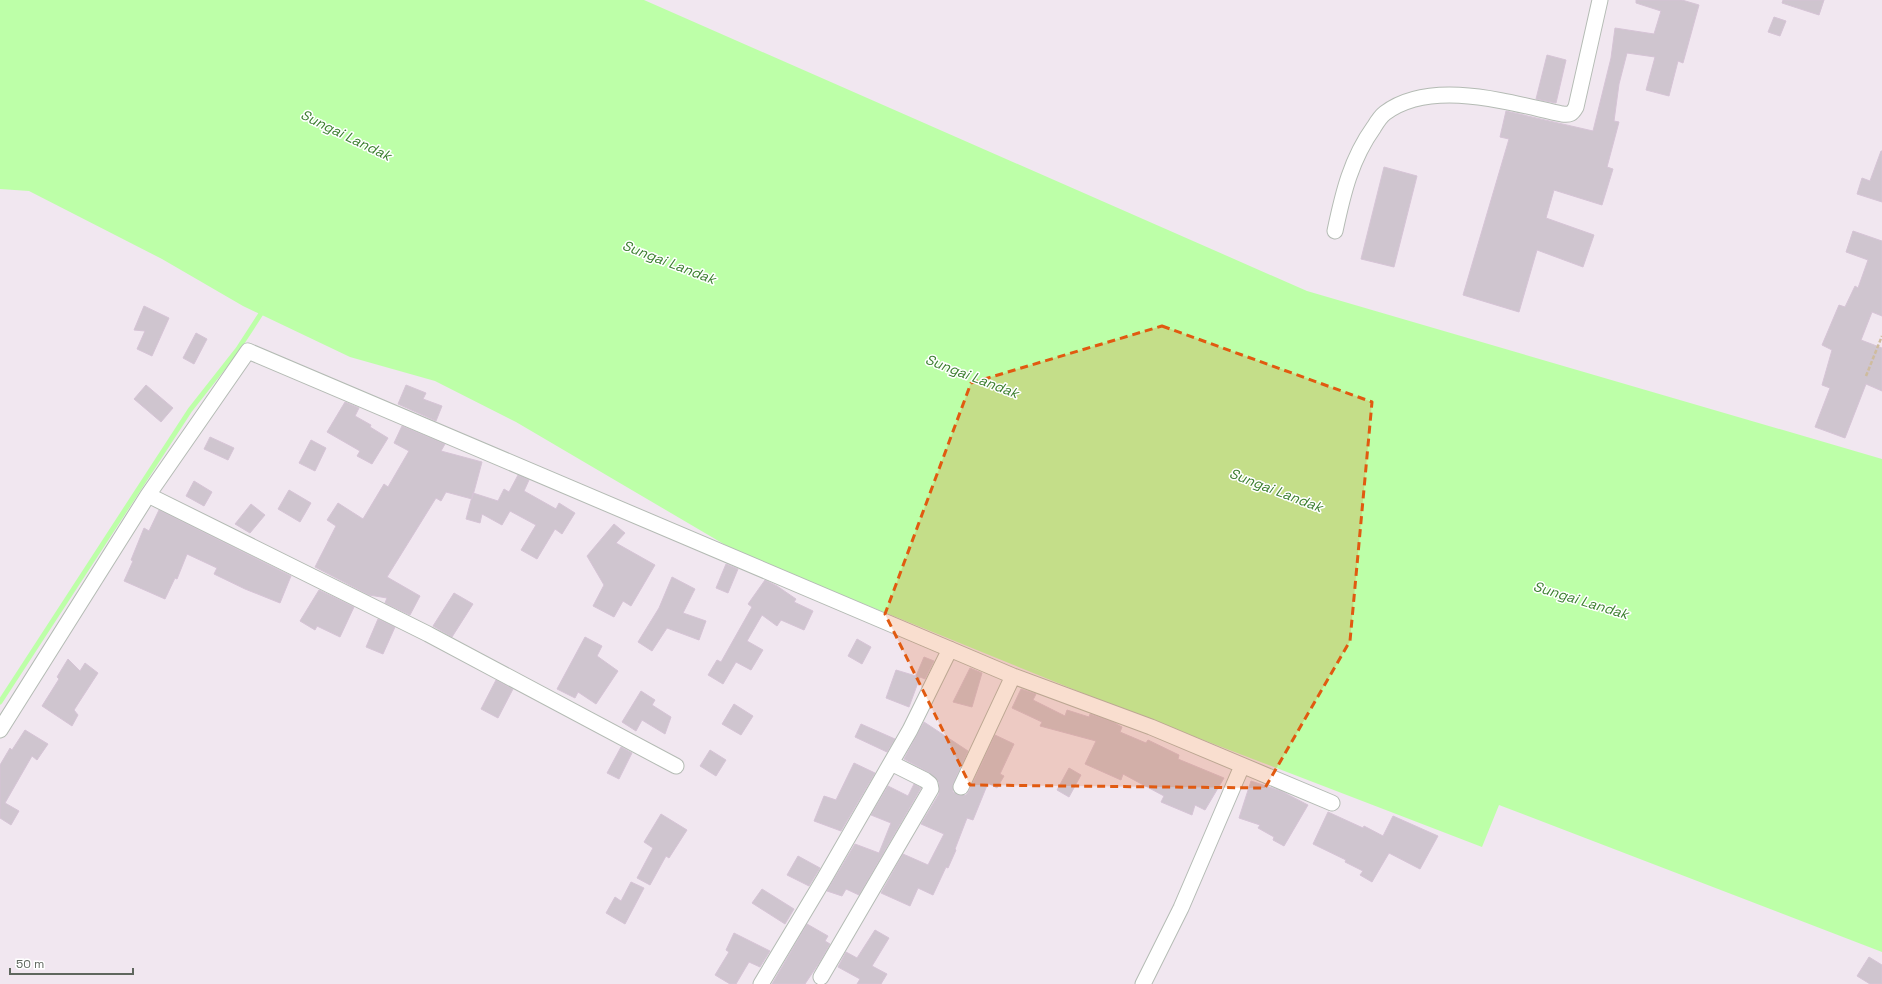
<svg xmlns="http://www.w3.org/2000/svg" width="1882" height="984" font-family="'Space Grotesk',sans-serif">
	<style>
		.water { fill: #bdffa8 }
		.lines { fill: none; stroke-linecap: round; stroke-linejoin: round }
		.stream { stroke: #bdffa8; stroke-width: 5 }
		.building { fill: #cfc5cf; stroke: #d6c4d6 }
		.minor-casing { stroke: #b4bbb4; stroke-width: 17 }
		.path { stroke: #cfbc9e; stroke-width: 2.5; stroke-dasharray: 4 2; stroke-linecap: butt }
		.minor { stroke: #fff; stroke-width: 15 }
		.marked { fill: #e15a10; fill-opacity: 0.2; stroke: #e15a10; stroke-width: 3; stroke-dasharray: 8 5; stroke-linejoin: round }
		.labels { text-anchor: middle; stroke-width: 3; stroke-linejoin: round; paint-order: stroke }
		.water-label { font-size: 14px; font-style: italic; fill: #3c7f30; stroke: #fff }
	</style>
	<rect width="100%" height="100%" fill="#f1e7f0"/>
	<path class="water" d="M0 0H644L1307 291 1882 459V952L1499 805 1482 847 1107 703 739 553 516 422 435 381 350 357 243 306 162 259 29 191 0 189Z"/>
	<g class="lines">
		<path class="stream" d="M0 702 190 410 238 349 264 309"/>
	</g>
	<path class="building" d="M1636 0H1682L1699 5 1683 63 1678 61 1669 96 1646 90 1655 57 1627 53 1619 84 1614 121 1619 122 1607 167 1613 169 1602 205 1554 190 1546 218 1594 235 1583 267 1537 250 1519 312 1463 295 1509 139 1500 137 1506 111 1593 131 1611 58 1615 28 1654 34 1661 11 1636 3Z
		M1783 0H1824L1819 15 1782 3Z
		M1774 17 1786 21 1780 36 1768 32Z
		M1547 55 1566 60 1556 103 1536 99Z
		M1881 151H1882V202L1857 194 1862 178 1870 181Z
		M1384 167 1417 176 1394 267 1361 259Z
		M1853 231 1882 241V316L1872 312 1861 340 1882 348V391L1866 384 1845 438 1815 427 1830 388 1822 385 1832 350 1822 345 1839 305 1845 307 1855 286 1858 288 1868 260 1846 252Z
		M144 306 169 318 152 356 137 349 145 331 134 330Z
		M196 333 207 339 194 364 183 358Z
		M146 385 173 408 161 422 134 399Z
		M406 385 426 393 423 399 442 406 436 421 398 404Z
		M345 402 359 408 355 416 371 425 370 427 388 438 372 464 357 456 360 451 327 432Z
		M402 426 445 444 441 451 482 462 472 499 446 492 441 501 436 498 387 577 420 596 410 615 385 603 387 598 369 595 315 567 336 526 327 520 338 503 363 519 384 484 388 487 409 451 394 443Z
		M210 437 234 448 228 460 204 449Z
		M311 440 326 448 315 471 299 463Z
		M518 475 529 480 524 491 556 509 559 503 575 513 562 534 555 529 537 559 521 550 536 525 510 511 502 525 482 514 480 523 466 519 473 493 498 501 504 489 509 492Z
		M194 481 212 492 204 506 186 496Z
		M289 490 311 503 300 522 278 509Z
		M251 504 265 515 250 533 235 524Z
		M159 510 291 576 280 603 245 589 214 574 217 568 187 554 177 579 175 578 165 599 124 581 133 561 131 560 144 528 149 531Z
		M614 524 625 533 616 543 655 565 631 606 623 601 614 617 593 606 604 585 587 556Z
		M726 564 738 569 728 593 716 588Z
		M672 577 695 589 683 613 706 621 699 640 667 628 652 651 638 642 659 608Z
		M765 580 777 586 796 599 794 602 813 611 804 630 781 620 777 626 762 615 747 641 763 650 751 670 736 662 723 684 708 675 717 660 721 662 752 607 748 604Z
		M319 590 354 607 340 637 317 626 315 630 300 621Z
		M454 593 473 604 452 637 433 626Z
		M378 619 395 627 383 654 366 647Z
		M585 637 602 646 597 656 618 671 596 704 578 692 575 698 557 689Z
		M857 639 871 647 862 664 848 656Z
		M924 657 934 661 925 679 920 677 909 707 886 698 896 670 916 676Z
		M68 659 80 671 85 663 98 673 74 710 78 715 72 726 42 706 59 679 57 677Z
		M970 668 982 673 972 707 953 702Z
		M496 680 513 689 498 718 481 709Z
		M1021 689 1036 694 1033 700 1065 716 1067 710 1089 717 1090 714 1113 722 1122 727 1120 732 1146 743 1148 740 1179 755 1178 759 1224 778 1205 810 1195 805 1192 815 1161 802 1164 796 1123 774 1121 780 1085 764 1096 741 1040 726 1042 722 1012 708Z
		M641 691 655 700 652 705 671 717 665 734 642 720 636 731 622 722Z
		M734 704 753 716 741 735 722 724Z
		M924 722 968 751 953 784V792L958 795H966L969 791 995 735 1014 744 1000 774 1004 776 997 788 988 783 973 820 967 818 955 849 956 850 948 868 946 867 933 895 918 888 910 906 881 893 903 854 928 865 944 834 921 824 939 794V782L930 773 904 759Z
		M861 724 895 739 887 752 855 737Z
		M25 730 48 744 37 760 32 756 5 803 19 811 11 825 0 818V765L10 748 12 750Z
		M621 747 632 753 619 779 607 773Z
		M710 750 726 760 716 776 700 766Z
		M854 763 875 773 841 831 814 821 824 796 836 800Z
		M1069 768 1081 775 1069 797 1057 790Z
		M1251 781 1281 791 1308 805 1284 846 1273 840 1274 837 1258 828 1260 825 1239 818Z
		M914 784 921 788 859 895 846 889 842 896 827 891 855 844 879 853 891 823 871 815 888 786 908 796Z
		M1328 812 1363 828 1364 826 1383 836 1393 816 1438 836 1420 869 1389 853 1372 882 1360 875 1363 871 1345 862 1346 860 1313 844Z
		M661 814 687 830 669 858 666 856 650 885 637 878 653 848 644 842Z
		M798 856 820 868 809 886 787 875Z
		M631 882 644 888 625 924 606 913 615 897 621 901Z
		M762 889 794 909 785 924 752 903Z
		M807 924 828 936 825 941 830 944 819 963 805 984H772Z
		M875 930 889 938 872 966 887 974 881 984H857L860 979 838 967 846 952 857 958Z
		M734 933 770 951 760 967 749 962 736 984H730L715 975 729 952 726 950Z
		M1869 957 1882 965V984H1870L1857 976Z"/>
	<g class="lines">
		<g class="minor-casing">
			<path id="minor" d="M1335 231C1343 193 1351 159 1374 127 1377 122 1381 116 1385 113 1432 78 1510 103 1562 114 1570 115 1572 114 1576 107L1600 0
				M148 495 428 634 676 766
				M0 730 148 495 248 351 1013 676 1151 727 1332 803
				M961 787 1013 676
				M821 977 931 789 930 784 925 780 891 763
				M761 984 824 879 910 730 950 649
				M1143 984 1181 908 1242 766"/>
		</g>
		<path class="path" d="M1866 376 1882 336"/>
		<use href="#minor" class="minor"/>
	</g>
	<path class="marked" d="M1162 326 1372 402 1350 641 1265 788 970 785 885 614 971 383Z"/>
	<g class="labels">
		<g class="water-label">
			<text transform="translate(346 135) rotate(26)" y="5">Sungai Landak</text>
			<text transform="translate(669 262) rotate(21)" y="5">Sungai Landak</text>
			<text transform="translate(972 376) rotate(21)" y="5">Sungai Landak</text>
			<text transform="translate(1276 490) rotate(21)" y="5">Sungai Landak</text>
			<text transform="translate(1581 600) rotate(17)" y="5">Sungai Landak</text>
		</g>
	</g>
	<path d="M10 968v6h123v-6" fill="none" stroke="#5f675e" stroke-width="2"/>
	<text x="16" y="968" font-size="12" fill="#5f675e" stroke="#ffffff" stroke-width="3" paint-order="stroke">50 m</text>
</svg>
